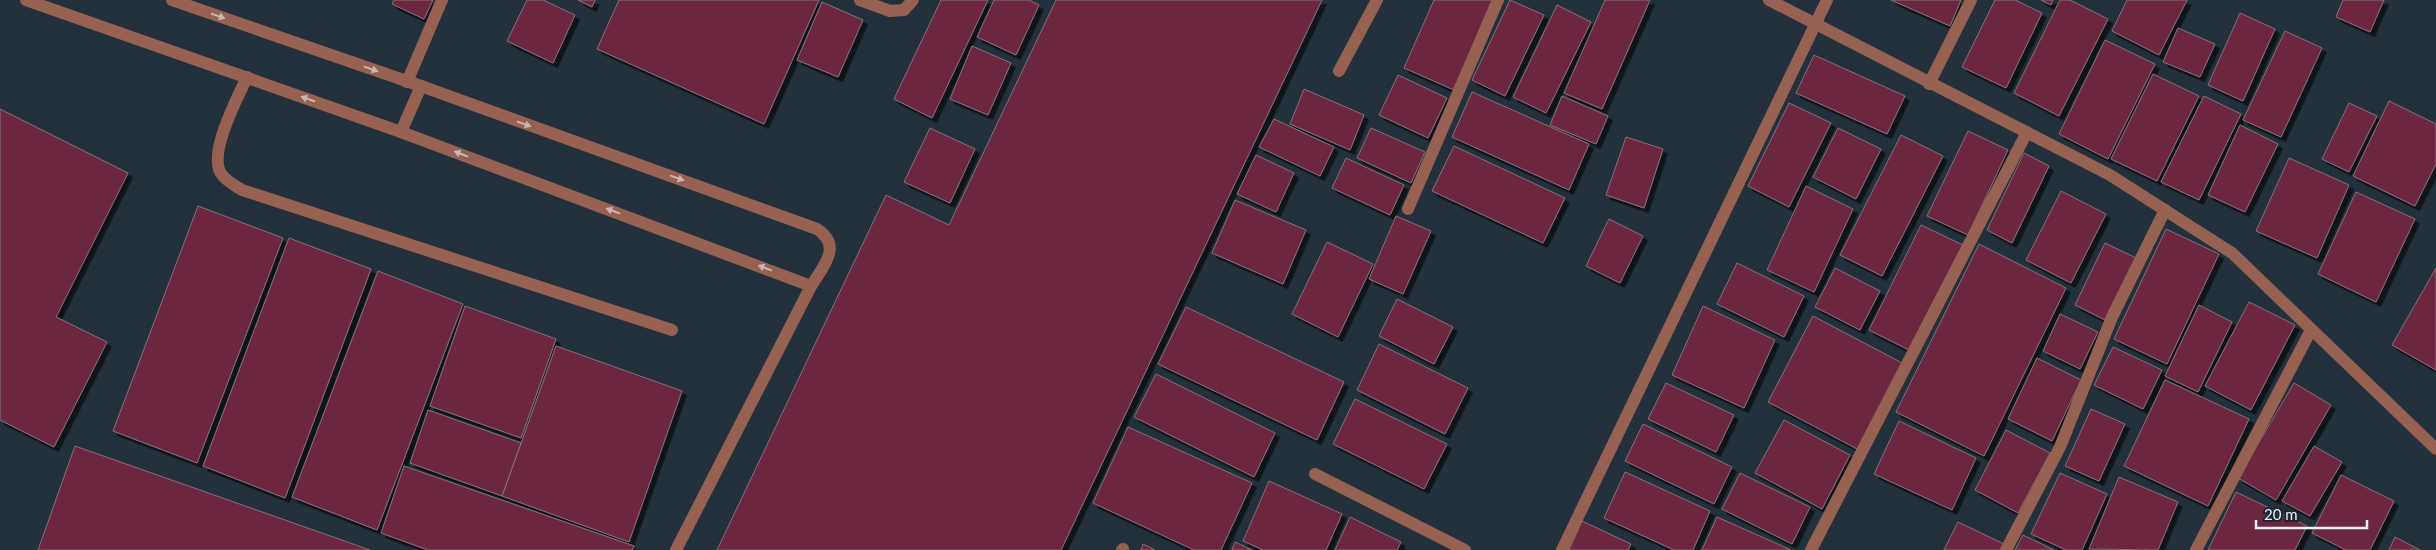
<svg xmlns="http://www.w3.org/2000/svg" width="2436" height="550" font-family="Lato,sans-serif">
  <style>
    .building { fill: #6d2541; stroke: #857076; filter: url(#shadow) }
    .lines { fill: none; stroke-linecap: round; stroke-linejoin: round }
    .minor { stroke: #976151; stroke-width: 12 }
    .oneway { fill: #c7b7b5 }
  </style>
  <defs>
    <filter id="shadow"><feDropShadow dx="4.5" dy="4.5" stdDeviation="0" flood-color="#0009"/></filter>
  </defs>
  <rect width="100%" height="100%" fill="#23313d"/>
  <g class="building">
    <path d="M394,0H433L424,19L392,4Z"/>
    <path d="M527,0H543L575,15L553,63L507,41Z"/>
    <path d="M578,0H595L592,7Z"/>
    <path d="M619,0H819L764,124L597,49Z"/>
    <path d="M941,0H988L932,118L894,99Z"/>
    <path d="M994,0H1029L1039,5L1016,55L977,37Z"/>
    <path d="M1056,0H1322L1061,550H717L886,195L949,225Z"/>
    <path d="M1434,0H1494L1454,90L1404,68Z"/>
    <path d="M1510,0L1544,15L1505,96L1472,80Z"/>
    <path d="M1605,0H1650L1602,109L1564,93Z"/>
    <path d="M1891,0H1961L1950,26Z"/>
    <path d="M1995,0H2015L2042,13L2006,88L1962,67Z"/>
    <path d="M2041,0H2053L2051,5Z"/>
    <path d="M2060,0H2070L2108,19L2059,116L2014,93Z"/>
    <path d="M2127,0H2187L2159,55L2112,31Z"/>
    <path d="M2343,0H2384L2370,32L2336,17Z"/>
    <path d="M822,2L863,20L838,77L797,60Z"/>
    <path d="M1557,5L1591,22L1546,113L1513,97Z"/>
    <path d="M2240,13L2275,29L2243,101L2208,85Z"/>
    <path d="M2178,28L2215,44L2200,77L2163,62Z"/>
    <path d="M2285,31L2322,48L2281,137L2243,120Z"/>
    <path d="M2105,40L2155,64L2108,159L2059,134Z"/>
    <path d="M972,46L1011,63L988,115L950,99Z"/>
    <path d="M1814,55L1905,96L1887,134L1796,93Z"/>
    <path d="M2153,74L2199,96L2157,181L2111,159Z"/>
    <path d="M1398,75L1447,98L1428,138L1379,115Z"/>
    <path d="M1304,89L1364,115L1350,150L1290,124Z"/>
    <path d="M1472,92L1589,144L1569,190L1452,137Z"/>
    <path d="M1562,96L1608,116L1596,144L1550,125Z"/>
    <path d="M2204,96L2241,114L2199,200L2161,182Z"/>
    <path d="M2389,101L2436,124V164L2415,206L2353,176Z"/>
    <path d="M1789,103L1831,123L1789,207L1748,186Z"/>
    <path d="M2349,103L2377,116L2349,172L2322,159Z"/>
    <path d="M0,109L128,173L56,317L107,342L54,447L0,420Z"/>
    <path d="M1274,119L1334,147L1320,176L1259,147Z"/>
    <path d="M2240,125L2278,144L2245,212L2208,195Z"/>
    <path d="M930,128L975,149L950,203L904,182Z"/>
    <path d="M1371,128L1425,152L1411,183L1357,158Z"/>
    <path d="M1838,128L1881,149L1856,199L1813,177Z"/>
    <path d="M1968,131L2008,150L1968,235L1927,216Z"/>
    <path d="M1901,135L1943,156L1882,276L1840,255Z"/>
    <path d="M1626,137L1663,149L1644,208L1606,195Z"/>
    <path d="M1454,146L1565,198L1543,243L1432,191Z"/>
    <path d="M2024,153L2049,166L2012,243L1987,230Z"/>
    <path d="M1256,155L1294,173L1276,212L1237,194Z"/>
    <path d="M1346,158L1404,185L1390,215L1332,188Z"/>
    <path d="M2289,158L2349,185L2317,258L2256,231Z"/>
    <path d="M1806,186L1853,209L1814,292L1767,270Z"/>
    <path d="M2061,191L2106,214L2071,283L2026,260Z"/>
    <path d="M2356,192L2415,219L2376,302L2318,274Z"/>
    <path d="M1235,200L1306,230L1283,284L1212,253Z"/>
    <path d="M198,206L283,238L197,463L113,431Z"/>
    <path d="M1396,216L1431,231L1403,294L1369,279Z"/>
    <path d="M1609,219L1643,236L1620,283L1586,266Z"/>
    <path d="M1921,225L1963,245L1911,351L1869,330Z"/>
    <path d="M2166,229L2219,254L2167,364L2114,339Z"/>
    <path d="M289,238L371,269L285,498L203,466Z"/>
    <path d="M1327,242L1373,264L1338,337L1292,314Z"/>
    <path d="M2105,243L2136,258L2105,320L2075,305Z"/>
    <path d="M1979,244L2066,288L1984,456L1896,412Z"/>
    <path d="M1737,263L1804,296L1784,337L1717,304Z"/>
    <path d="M1835,268L1880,291L1860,330L1815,307Z"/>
    <path d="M2436,268V370L2392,345Z"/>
    <path d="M378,271L463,304L377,530L292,497Z"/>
    <path d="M1397,299L1453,327L1434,364L1379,336Z"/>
    <path d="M2249,302L2295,325L2251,410L2205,386Z"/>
    <path d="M2199,305L2232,322L2198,392L2165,376Z"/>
    <path d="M465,306L556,339L521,438L430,406Z"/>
    <path d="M1703,306L1775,340L1744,408L1672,375Z"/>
    <path d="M1186,307L1344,382L1317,440L1158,364Z"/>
    <path d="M2060,314L2098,332L2080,369L2043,351Z"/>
    <path d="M1813,316L1904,364L1859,450L1768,402Z"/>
    <path d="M1379,344L1468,388L1445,434L1357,390Z"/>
    <path d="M556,346L682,391L629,542L502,496Z"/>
    <path d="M2113,347L2162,370L2143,409L2094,385Z"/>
    <path d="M2037,358L2081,380L2052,441L2008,419Z"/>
    <path d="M1156,374L1275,433L1254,477L1134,417Z"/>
    <path d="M2165,380L2249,419L2208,506L2124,466Z"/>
    <path d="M1666,383L1734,415L1716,452L1648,419Z"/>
    <path d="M2294,383L2331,405L2276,500L2238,478Z"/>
    <path d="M1355,399L1447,444L1424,489L1333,444Z"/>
    <path d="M2091,409L2125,424L2099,481L2065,466Z"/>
    <path d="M428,410L521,443L502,496L410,463Z"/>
    <path d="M1784,420L1850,455L1822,509L1755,473Z"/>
    <path d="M1899,421L1976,458L1952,510L1874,474Z"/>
    <path d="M1643,424L1732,467L1714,504L1625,461Z"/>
    <path d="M1128,427L1252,483L1221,550H1194L1093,503Z"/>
    <path d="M2006,430L2050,453L2018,513L1975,490Z"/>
    <path d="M75,446L370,550H38Z"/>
    <path d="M2314,446L2342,462L2310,516L2282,501Z"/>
    <path d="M404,466L634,546L632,550H428L381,533Z"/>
    <path d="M1625,472L1710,511L1693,550H1674L1604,518Z"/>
    <path d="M1740,473L1810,507L1792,544L1722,509Z"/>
    <path d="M2060,473L2107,494L2082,550H2066L2031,534Z"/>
    <path d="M2341,475L2394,501L2370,550H2346L2312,533Z"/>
    <path d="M2119,477L2178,502L2158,550L2089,549Z"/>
    <path d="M1269,481L1342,514L1326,550H1263L1243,541Z"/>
    <path d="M2236,492L2307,526L2295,550H2208Z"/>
    <path d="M1350,517L1401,542L1397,550H1335Z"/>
    <path d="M1717,517L1791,550H1702Z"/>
    <path d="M1582,521L1631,544L1628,550H1569Z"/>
    <path d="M1958,522L2004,544L2001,550H1944Z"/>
    <path d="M2023,535L2054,550H2015Z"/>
    <path d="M2395,537L2420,550H2389Z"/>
    <path d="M1235,542L1252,550H1232Z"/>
    <path d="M1143,544L1155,550H1141Z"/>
  </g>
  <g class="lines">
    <g class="minor">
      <path d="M26,0L401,132L811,286"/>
      <path d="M172,0L421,86L817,229C843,246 823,267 811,286L676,550"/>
      <path d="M860,0L890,11L904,10L913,0"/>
      <path d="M1769,0L2110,175L2232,253L2436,449"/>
      <path d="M1339,71L1377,0"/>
      <path d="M247,77C238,97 205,158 223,176C228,182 236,186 242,190L672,330"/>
      <path d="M407,82L442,0"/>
      <path d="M1929,84L1971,0"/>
      <path d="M401,132L421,86"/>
      <path d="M1408,209L1498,0"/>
      <path d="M1315,474L1465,550"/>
      <path d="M1122,550L1123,549"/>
      <path d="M1562,550L1827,0"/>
      <path d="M1811,550L2027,132"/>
      <path d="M2006,550L2060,447L2112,317L2165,210"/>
      <path d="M2196,550L2311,330"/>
    </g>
  </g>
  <defs><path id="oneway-solid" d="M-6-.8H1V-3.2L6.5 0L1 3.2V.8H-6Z" transform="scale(1.25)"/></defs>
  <g class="oneway">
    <use href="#oneway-solid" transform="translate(218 16) rotate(19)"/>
    <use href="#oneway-solid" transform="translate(371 69) rotate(19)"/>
    <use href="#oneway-solid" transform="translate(308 99) rotate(-161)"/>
    <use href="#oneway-solid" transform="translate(524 124) rotate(20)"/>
    <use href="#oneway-solid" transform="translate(461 154) rotate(-159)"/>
    <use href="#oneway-solid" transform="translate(677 178) rotate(20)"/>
    <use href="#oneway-solid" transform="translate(613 211) rotate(-159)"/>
    <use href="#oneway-solid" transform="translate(765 268) rotate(-159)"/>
  </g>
  <path d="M2256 520v8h111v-8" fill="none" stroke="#e7f0f7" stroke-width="2.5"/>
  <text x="2264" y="520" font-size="15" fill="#e7f0f7" stroke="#192732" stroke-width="4" paint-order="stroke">20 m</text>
</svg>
